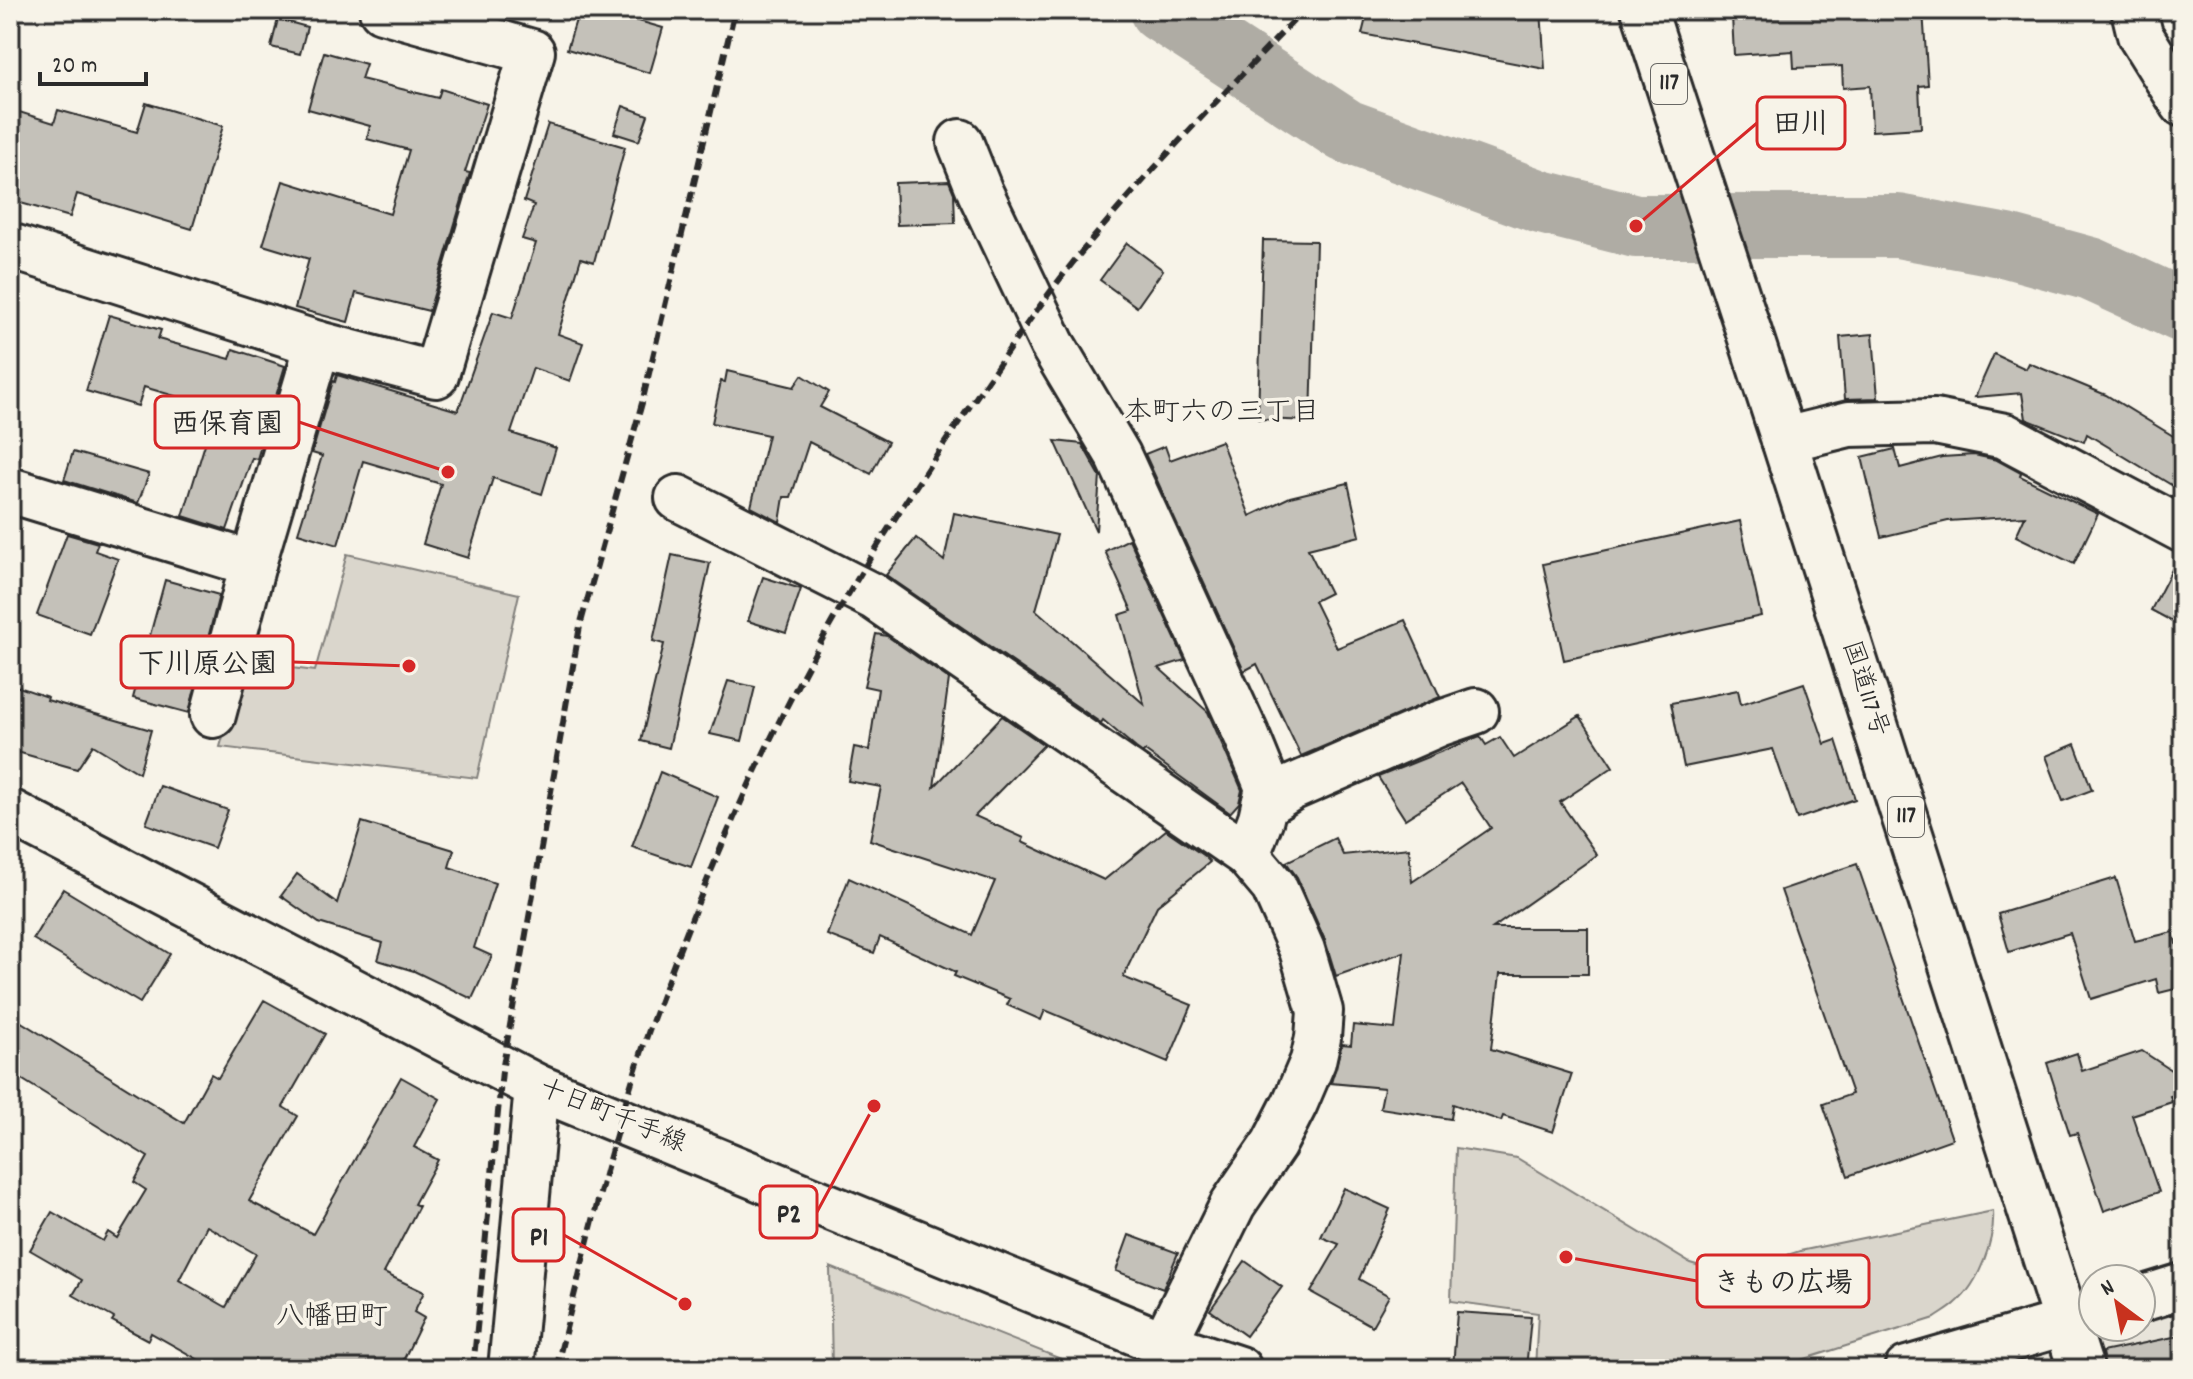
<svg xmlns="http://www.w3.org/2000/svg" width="2193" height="1379" font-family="Dekko,'Klee One',sans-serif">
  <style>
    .built { fill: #e8e4da }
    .green { fill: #dad6cc; stroke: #82807c; stroke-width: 2 }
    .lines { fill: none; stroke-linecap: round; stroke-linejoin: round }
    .river { stroke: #afaca4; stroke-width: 64 }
    .building { fill: #c4c1b9; stroke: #2b2b2b; stroke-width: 2; fill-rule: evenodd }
    .minor-casing { stroke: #2b2b2b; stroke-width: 50 }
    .major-casing { stroke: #2b2b2b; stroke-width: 50 }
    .highway-casing { stroke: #2b2b2b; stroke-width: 50 }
    .minor { stroke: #f7f3e8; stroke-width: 44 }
    .major { stroke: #f7f3e8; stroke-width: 44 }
    .highway { stroke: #f7f3e8; stroke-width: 44 }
    .rail { stroke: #2b2b2b; stroke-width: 6; stroke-dasharray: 12 6; stroke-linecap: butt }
    .labels { text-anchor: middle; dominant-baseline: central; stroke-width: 7; stroke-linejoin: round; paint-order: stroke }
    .shield { fill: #f7f3e8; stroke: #686764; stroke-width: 2 }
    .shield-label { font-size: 24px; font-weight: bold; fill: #2b2b2b }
    .street-label { font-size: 26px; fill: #2b2b2b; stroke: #f7f3e8 }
    .neighbourhood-label { font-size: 28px; fill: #2b2b2b; stroke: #f7f3e8 }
    .leader { fill: none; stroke: #d62828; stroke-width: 3 }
    .callout-dot { fill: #d62828; stroke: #f7f3e8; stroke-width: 3 }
    .callout { fill: #f7f3e8; stroke: #d62828; stroke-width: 3 }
    .callout-label { font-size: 28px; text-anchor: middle; font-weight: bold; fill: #2b2b2b }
  </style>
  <rect width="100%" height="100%" fill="#f7f3e8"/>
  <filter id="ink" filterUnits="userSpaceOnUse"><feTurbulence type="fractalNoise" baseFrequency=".0125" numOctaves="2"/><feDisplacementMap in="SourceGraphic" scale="16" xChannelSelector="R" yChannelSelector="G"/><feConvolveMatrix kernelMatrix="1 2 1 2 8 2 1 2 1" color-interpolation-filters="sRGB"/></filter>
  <g filter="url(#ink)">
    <path class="built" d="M2183,1286V1369H1907L2093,1315V1327H2141V1299Z"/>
    <g class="green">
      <path d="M347,554L519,594L477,778L220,747L244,662L315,671Z"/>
      <path d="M1456,1148L1517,1158L1690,1263L1727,1274L1800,1251L1993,1211C1995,1240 1979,1284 1956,1303C1950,1309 1942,1313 1935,1318L1773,1369H1535L1538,1313L1451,1301Z"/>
      <path d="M830,1267L1086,1369H832Z"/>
    </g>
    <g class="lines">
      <path class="river" d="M1161,10L1346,131L1541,202L1636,226H1898L2007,246L2091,269L2183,311"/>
    </g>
    <g class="building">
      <path d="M579,10H634L632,19L663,28L650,73L567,49Z"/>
      <path d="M1368,10H1541L1545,69L1362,34Z"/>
      <path d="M1829,10H1923L1928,85L1919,86L1921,128L1872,131L1870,86L1843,88L1842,66L1794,68L1793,51L1734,55L1732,16Z"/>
      <path d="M278,19L307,27L300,54L271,47Z"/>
      <path d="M324,52L366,64L361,79L438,98L441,89L487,104L465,172L470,173L429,311L356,293L348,322L295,308L309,259L263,245L283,181L390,214L409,150L367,139L370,126L308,109Z"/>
      <path d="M146,103L223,126L192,229L77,194L70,217L10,200V109L54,123L58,110L137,132Z"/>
      <path d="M623,106L648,115L639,141L614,133Z"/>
      <path d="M548,124L625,147L594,262L581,258L558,334L583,343L570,381L533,368L511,433L556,448L542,494L493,478L468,558L423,544L441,484L363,461L338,545L298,533L322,456L312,453L333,381L335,382L337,375L458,411L493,312L512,318L536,243L522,239L534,205L524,201Z"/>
      <path d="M949,181L954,193L955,223L897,225L895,183Z"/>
      <path d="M1263,240L1316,241L1311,421L1258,419Z"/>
      <path d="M1127,243L1163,270L1137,307L1100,280Z"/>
      <path d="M109,315L161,330L158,339L230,359L233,349L285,366L257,459L252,458L227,530L183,516L216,408L144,387L138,406L86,391Z"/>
      <path d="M1873,334L1878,398L1845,399L1840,337Z"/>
      <path d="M1994,354L2026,369L2029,363L2106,395L2183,442V492L2087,434L2084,442L2026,419L2022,393L1975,397Z"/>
      <path d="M727,371L794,387L802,375L829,392L820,407L888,442L871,474L809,442L791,497H784L780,522L751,507L768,435L712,423L721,381L725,382Z"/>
      <path d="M1055,441L1082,444L1100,476L1096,531Z"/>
      <path d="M1221,441L1250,516L1290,497L1348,483L1360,536L1308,549L1330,593L1314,601L1337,648L1405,620L1440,697L1301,756L1257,664L1244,671L1145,454L1165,446L1170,460Z"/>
      <path d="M1895,449L1900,468L1942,457L1974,455L1997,460L2021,473L2020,476L2098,514L2074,564L2016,536L2025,516L1948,521L1881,537L1862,457Z"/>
      <path d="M73,452L149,474L138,503L64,480Z"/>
      <path d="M954,513L1057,535L1036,610L1144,704L1119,615L1132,611L1105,551L1129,539L1185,660L1159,668L1208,712L1242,790L1239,803L1230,813L1145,751L1143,753L1136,748L1103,720L1101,723L886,575L916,538L944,561Z"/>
      <path d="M1740,521L1761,616L1564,660L1543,564Z"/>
      <path d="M67,534L98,543L95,551L118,559L90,634L37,615Z"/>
      <path d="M2180,554L2183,555V627L2151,610Z"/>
      <path d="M672,555L710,563L669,748L641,741L664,644L653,641Z"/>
      <path d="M763,577L801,589L786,633L748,621Z"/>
      <path d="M165,580L219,595L189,713L133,698Z"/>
      <path d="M876,634L887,636L949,679L934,787L1002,716L1044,745L975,816L1024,838L1022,842L1104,880L1166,830L1204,856L1210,862L1157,906L1123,977L1192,1005L1168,1062L1045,1010L1041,1020L1007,1005L1010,999L954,976L956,972L880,937L874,953L827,935L849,878L972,935L995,881L870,840L881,787L848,781L854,747L869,750L878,689L864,686Z"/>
      <path d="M728,681L755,687L742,741L710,734Z"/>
      <path d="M1804,683L1825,744L1836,740L1855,799L1797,819L1773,749L1684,767L1671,703L1738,690L1741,704Z"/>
      <path d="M10,684L48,697L47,700L151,730L139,773L93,745L77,769L10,750Z"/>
      <path d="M1580,716L1613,767L1560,802L1597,855L1493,928H1588V974H1500L1491,1049L1572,1074L1553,1132L1503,1116L1501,1121L1453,1104L1451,1119L1380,1108L1384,1088L1331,1083L1342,1044L1351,1045L1353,1025L1395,1029L1404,952L1336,976L1325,940L1297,877L1286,862L1335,838L1343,855L1409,848L1412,882L1491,828L1461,783L1405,819L1378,777L1480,736L1486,745L1500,737L1514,758Z"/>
      <path d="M2075,744L2092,790L2063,801L2046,756Z"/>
      <path d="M660,772L718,797L691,867L632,847Z"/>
      <path d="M160,786L228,810L214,848L146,824Z"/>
      <path d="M362,822L454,850L449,867L495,883L474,948L492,956L472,999L414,971L378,960L383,943L319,923L281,896L297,874L337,903Z"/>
      <path d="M1857,864L1952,1139L1848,1176L1823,1104L1852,1094L1781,890Z"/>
      <path d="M2116,878L2135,941L2173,932L2176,944L2183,943V987L2159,993L2156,979L2091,999L2070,933L2009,952L1998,914Z"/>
      <path d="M63,889L170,954L140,1003L33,939Z"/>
      <path d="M264,1000L325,1034L283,1107L298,1116L249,1201L313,1234L401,1077L440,1099L414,1147L438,1160L414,1204L419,1206L384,1273L424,1292L414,1312L424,1318L399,1369H215L151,1333L148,1340L112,1321L114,1318L73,1295L82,1280L30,1250L52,1212L103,1241L108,1232L117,1238L146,1190L134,1182L148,1157L10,1072V1015L184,1123L211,1074L218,1078ZM207,1226L256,1254L226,1307L179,1280Z"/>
      <path d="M2142,1051L2183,1078V1094L2170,1096L2172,1102L2132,1115L2159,1192L2104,1211L2077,1133L2070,1135L2047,1063L2077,1053L2082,1071Z"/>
      <path d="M1344,1188L1390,1209L1359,1279L1389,1296L1372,1326L1311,1292L1339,1244L1321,1237Z"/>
      <path d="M1129,1235L1178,1253L1163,1289L1116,1271Z"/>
      <path d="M1245,1261L1282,1287L1246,1336L1210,1310Z"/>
      <path d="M1457,1312L1531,1317L1526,1369H1453Z"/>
      <path d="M2183,1335V1369H2105L2102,1352Z"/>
    </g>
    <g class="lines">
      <g class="minor-casing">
        <g id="minor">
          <path d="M2134,10L2140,35L2183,104"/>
          <path d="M960,142L980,192L1052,344L1118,455L1246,734L1268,788L1261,818L1247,855"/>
          <path d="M10,246L318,344L436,375L532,52L382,10"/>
          <path d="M1784,440L1849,424L1935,422L2005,436L2183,530"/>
          <path d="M10,490L253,564"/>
          <path d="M678,498L874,597L1247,855L1274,887L1302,950L1320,1011L1318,1038L1313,1061L1295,1103L1274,1144L1233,1204L1164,1344"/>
          <path d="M213,715L253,564L318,344"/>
          <path d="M1264,805L1291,788L1438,724L1476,711"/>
          <path d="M2141,1299L2183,1286"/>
          <path d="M511,1369L537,1087"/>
        </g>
      </g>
      <g class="major-casing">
        <g id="major">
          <path d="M10,812L537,1087L1164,1344L1239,1369"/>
          <path d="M1907,1369L2068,1322"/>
        </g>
      </g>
      <g class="highway-casing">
        <path id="highway" d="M1644,10L1784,440L2081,1369"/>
      </g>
      <use href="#minor" class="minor"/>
      <use href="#major" class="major"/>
      <use href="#highway" class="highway"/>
      <g class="rail">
        <path d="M473,1369L502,1071L580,626L642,403L735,10"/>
        <path d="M556,1369C584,1257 610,1142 648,1033C699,893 758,752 832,622C874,549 920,478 968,409C1004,357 1039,304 1079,255C1150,169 1227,90 1304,10"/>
      </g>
    </g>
  </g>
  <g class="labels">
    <g class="shield">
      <rect x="1651" y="64" width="36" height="40" rx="6"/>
      <rect x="1888" y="797" width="36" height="40" rx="6"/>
    </g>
    <g class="shield-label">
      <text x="1669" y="84">117</text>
      <text x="1906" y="817">117</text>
    </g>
    <g class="street-label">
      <text transform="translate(1864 689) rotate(72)">国道117号</text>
      <text transform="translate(612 1117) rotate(22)">十日町千手線</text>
    </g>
    <g class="neighbourhood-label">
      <text x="1222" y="415">本町六の三丁目</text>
      <text x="332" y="1319">八幡田町</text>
    </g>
  </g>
  <path class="leader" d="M1636 226L1757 123M448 472L299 422M409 666L293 662M874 1106L817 1212M685 1304L564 1235M1566 1257L1697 1281"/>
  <g class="callout-dot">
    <circle cx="1636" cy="226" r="8"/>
    <circle cx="448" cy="472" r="8"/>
    <circle cx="409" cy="666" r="8"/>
    <circle cx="874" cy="1106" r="8"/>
    <circle cx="685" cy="1304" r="8"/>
    <circle cx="1566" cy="1257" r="8"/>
  </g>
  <g class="callout">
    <rect x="1757" y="97" width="88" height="52" rx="8"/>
    <rect x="155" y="396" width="144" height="52" rx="8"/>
    <rect x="121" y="636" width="172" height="52" rx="8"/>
    <rect x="760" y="1186" width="57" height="52" rx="8"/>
    <rect x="513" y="1209" width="51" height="52" rx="8"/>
    <rect x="1697" y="1255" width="172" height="52" rx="8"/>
  </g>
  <g class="callout-label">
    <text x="1801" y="132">田川</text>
    <text x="227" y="432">西保育園</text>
    <text x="207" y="672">下川原公園</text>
    <text x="789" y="1222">P2</text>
    <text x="539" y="1245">P1</text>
    <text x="1783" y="1291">きもの広場</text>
  </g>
  <rect width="2193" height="1379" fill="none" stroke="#f7f3e8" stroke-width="40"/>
  <rect x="20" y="20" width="2153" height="1339" fill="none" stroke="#2b2b2b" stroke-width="3" filter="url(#ink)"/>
  <g transform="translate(2117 1303) rotate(328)"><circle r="38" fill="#f7f3e8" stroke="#a5a39c" stroke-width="2"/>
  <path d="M0-6L14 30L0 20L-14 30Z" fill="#c8321e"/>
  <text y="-12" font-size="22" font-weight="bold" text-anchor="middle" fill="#2b2b2b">N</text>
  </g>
  <path d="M40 72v12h106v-12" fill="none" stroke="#2b2b2b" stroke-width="4"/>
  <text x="52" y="72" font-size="24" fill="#2b2b2b" stroke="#f7f3e8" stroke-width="6" paint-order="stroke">20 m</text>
</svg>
